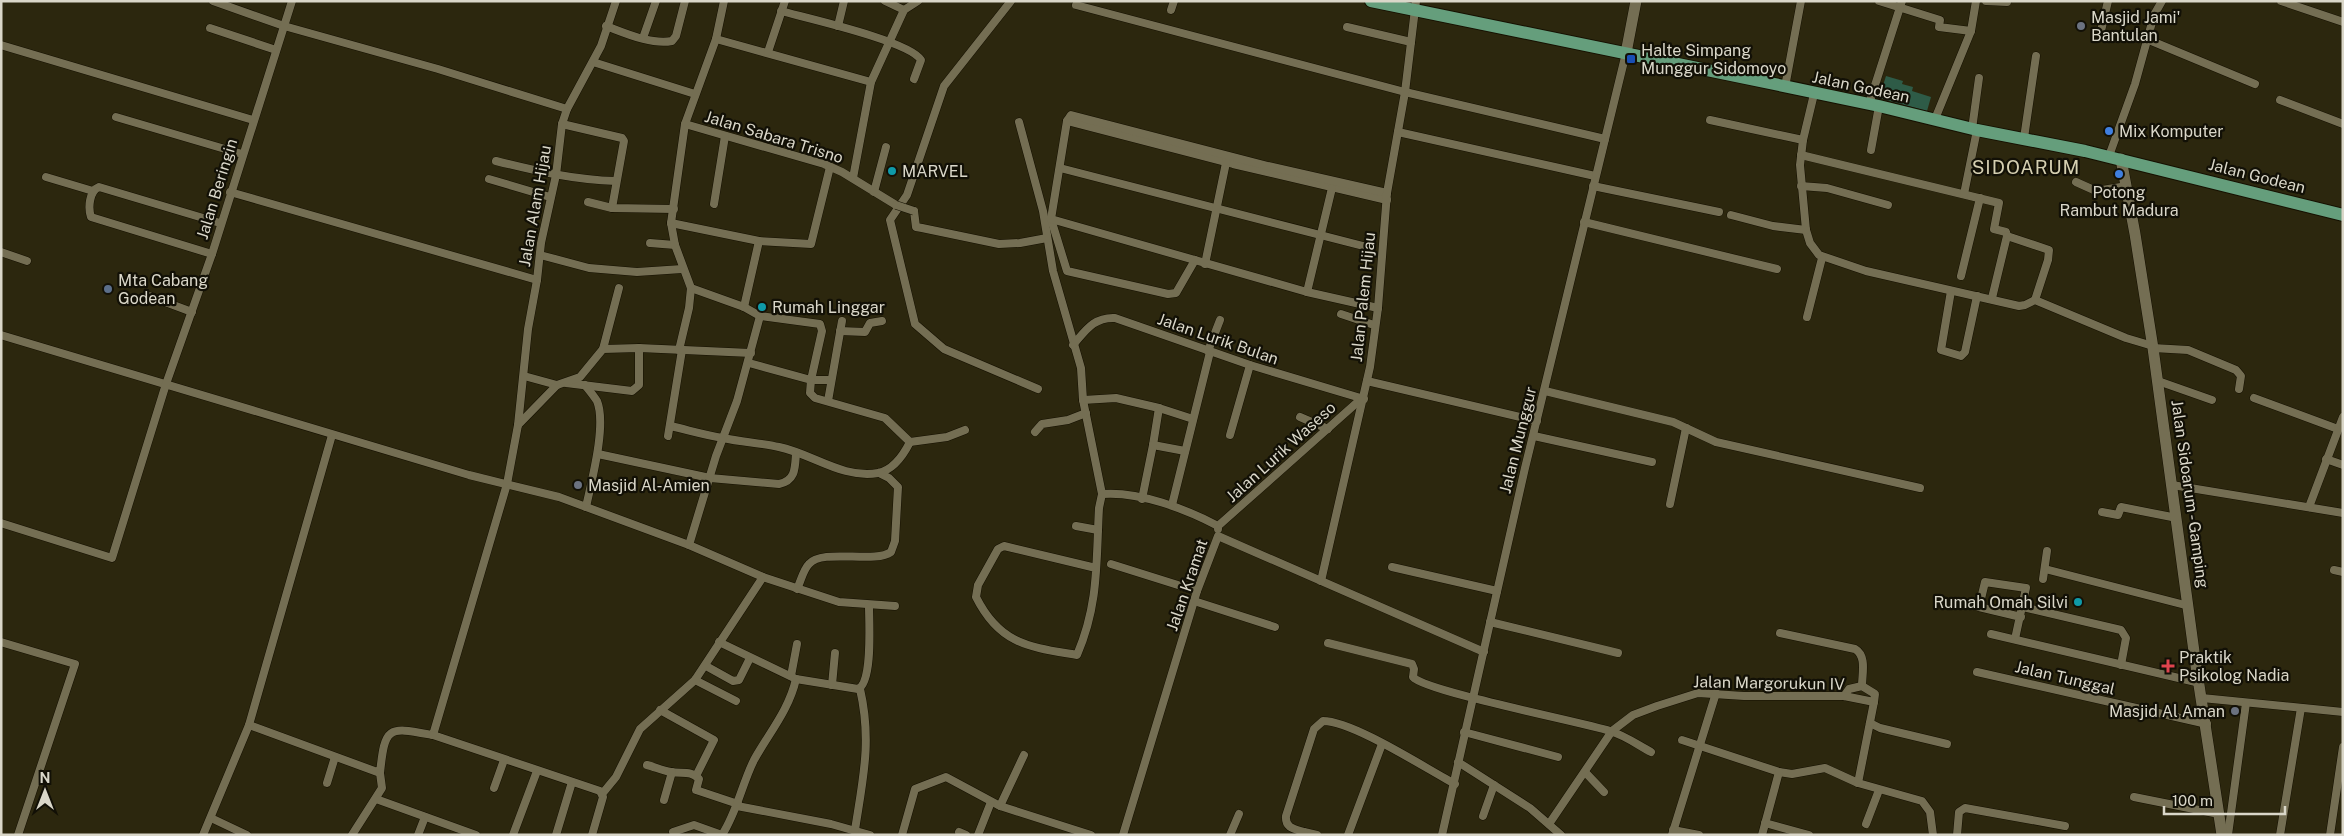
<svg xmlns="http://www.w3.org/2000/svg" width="2344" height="836" font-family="'Public Sans',sans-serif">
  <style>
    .green { fill: #2e5b47 }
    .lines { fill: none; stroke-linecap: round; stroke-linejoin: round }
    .street-casing { stroke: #151000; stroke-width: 9 }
    .secondary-casing { stroke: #151000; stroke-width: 12 }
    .primary-casing { stroke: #151000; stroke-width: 14 }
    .street { stroke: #746e53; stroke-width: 8 }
    .secondary { stroke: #746e53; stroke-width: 11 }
    .primary { stroke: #659e7c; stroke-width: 12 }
    .street-bridge-casing { stroke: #151000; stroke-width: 9; stroke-linecap: butt }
    .street-bridge { stroke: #746e53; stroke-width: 8 }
    .worship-dot { fill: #6b7280; stroke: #121006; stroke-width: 2 }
    .transit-dot { fill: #1a4fb4; stroke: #121006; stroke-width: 2 }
    .shop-dot { fill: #3f7fe0; stroke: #121006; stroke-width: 2 }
    .culture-dot { fill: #0f9aa8; stroke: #121006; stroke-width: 2 }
    .service-dot { fill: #5c6f8a; stroke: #121006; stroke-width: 2 }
    .health-dot { fill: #e0444e; stroke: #121006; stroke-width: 2 }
    .labels { text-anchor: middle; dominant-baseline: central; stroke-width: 4.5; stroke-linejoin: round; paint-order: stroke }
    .poi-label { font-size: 16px; fill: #dad7c9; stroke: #121006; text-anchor: start }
    .street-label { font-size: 16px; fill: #dad7c9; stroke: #121006 }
    .quarter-label { font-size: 19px; letter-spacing: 1px; fill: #d5cfb1; stroke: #121006 }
  </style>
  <rect width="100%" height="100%" fill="#2c270e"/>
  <path class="green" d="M1886,76L1903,81L1902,84L1913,87L1912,91L1931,97L1927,111L1879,98Z"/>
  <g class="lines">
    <g class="street-casing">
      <g id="street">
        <path d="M213,1L284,26L438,69L567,109"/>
        <path d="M885,1L904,10"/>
        <path d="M1011,1L944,86L907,195L890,220L915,324L944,349L1038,389"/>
        <path d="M1879,1L1940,20L1939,27L1971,31"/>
        <path d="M1986,1L2007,2"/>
        <path d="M2281,1L2343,22"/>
        <path d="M1076,5L1405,92L1605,139"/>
        <path d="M1171,10L1174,1"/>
        <path d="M781,11C806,18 910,41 921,60L914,79"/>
        <path d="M606,26C625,33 651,45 672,41L676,36L685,1"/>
        <path d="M838,26L844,1"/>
        <path d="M1347,27L1411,42"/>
        <path d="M210,28L276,50"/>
        <path d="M2100,35L2108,1"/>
        <path d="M643,38L656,1"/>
        <path d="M716,39L871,82"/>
        <path d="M2149,40L2255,84"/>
        <path d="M1,45L253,120"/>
        <path d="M768,52L785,1"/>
        <path d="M593,62L695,94"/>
        <path d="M1785,87L1801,1"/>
        <path d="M1814,94L1803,140L1800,165L1806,230L1810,243L1819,255L1866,271L2019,306L2025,305L2035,300L2126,338L2153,346"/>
        <path d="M2280,100L2343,124"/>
        <path d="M1869,104L1902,1"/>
        <path d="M116,117L242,154"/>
        <path d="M1935,119L1971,31L1976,1"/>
        <path d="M1710,120L1803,140"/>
        <path d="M1067,121L1233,164L1387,200"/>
        <path d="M1019,122L1043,211L1053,271L1081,368L1083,400L1102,494L1099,508C1096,562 1099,604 1077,655C1030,647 1000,645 976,597L978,585L998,549L1004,546L1096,568"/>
        <path d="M562,124L622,138L624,141L612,208"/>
        <path d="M685,124L824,164L842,172L896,205"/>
        <path d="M1972,129L1979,78"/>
        <path d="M1398,132L1595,176"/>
        <path d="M2024,138L2036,56"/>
        <path d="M1871,150L1879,106"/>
        <path d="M1801,155L1999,203L1994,229L2006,232L2007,236L1992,298"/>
        <path d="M2109,156L2135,84L2154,15L2162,1"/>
        <path d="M496,161C536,171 575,180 616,181"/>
        <path d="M1060,168L1371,248"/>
        <path d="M46,177L93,191"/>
        <path d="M853,178L871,82L904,10L918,1"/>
        <path d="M489,179L550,197"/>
        <path d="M2076,182L2096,191L2127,186"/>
        <path d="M1593,186L1719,212"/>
        <path d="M1801,186L1827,188L1888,205"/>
        <path d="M230,192L537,280"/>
        <path d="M874,192L886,147"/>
        <path d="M1964,194L1977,130"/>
        <path d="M588,202L612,208L674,209"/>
        <path d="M714,204L725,136"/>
        <path d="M914,211L916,227L922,228L999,244L1020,243L1047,238"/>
        <path d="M1731,215L1773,226L1806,230"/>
        <path d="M1051,219L1067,271L1168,294L1176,293L1195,260"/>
        <path d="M1584,222L1777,269"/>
        <path d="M671,223L759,241L811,244L830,167"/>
        <path d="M2007,236L2049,250L2048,260L2035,300"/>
        <path d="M650,243L675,245"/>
        <path d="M1,252L27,261"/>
        <path d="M212,254L91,217C88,208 89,191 99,187L220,223"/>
        <path d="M540,255L589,268L637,272L682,269"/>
        <path d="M1205,264L1227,158"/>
        <path d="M1961,276L1980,198"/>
        <path d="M691,288L744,307L760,316L820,324L822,331L811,380H831"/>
        <path d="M1951,291L1941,350L1961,356L1965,352L1977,296"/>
        <path d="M1307,292L1332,188"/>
        <path d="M149,296L192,312"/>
        <path d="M744,307L759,241"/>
        <path d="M1378,308L1307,292L1051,219L1067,121L1071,115L1268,166L1387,193"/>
        <path d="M1341,314L1374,325"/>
        <path d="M1807,317L1822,258"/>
        <path d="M840,331L865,332L870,323L882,321"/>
        <path d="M1,335L469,475L559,497L689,545L763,577L839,602L895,606"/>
        <path d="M1073,345C1086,330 1094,317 1115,318L1250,365L1364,399"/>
        <path d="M2153,348L2188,350L2236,370L2241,376L2239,389"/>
        <path d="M603,349L619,288"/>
        <path d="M679,350L689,308L691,288L675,245L671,223L685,124L716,39L724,1"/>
        <path d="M1208,351L1220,320"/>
        <path d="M749,363L811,380L810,393L815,398L885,418L910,442L947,437L965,430"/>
        <path d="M524,376L557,385"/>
        <path d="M1367,381L1537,421"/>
        <path d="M2158,381L2212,400"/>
        <path d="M566,383L632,391L639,385V348"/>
        <path d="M585,385C589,390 594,396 597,401C607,425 591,483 586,507"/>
        <path d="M1545,391L1673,422L1716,442L1920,488"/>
        <path d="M2254,398L2338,429"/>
        <path d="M1083,400L1116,398L1159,408L1193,419"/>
        <path d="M828,401L842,321"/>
        <path d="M1300,417L1328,429"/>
        <path d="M518,425L528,329L537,280L541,243L556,175L562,124L567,109L601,46L616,1"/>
        <path d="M670,426C688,430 705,435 723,438C741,442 761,443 779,447C813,454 842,479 878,473C893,470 904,454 910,442"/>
        <path d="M1035,432L1042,424L1068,420L1086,413"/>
        <path d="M1230,435L1250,365"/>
        <path d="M668,436L682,350"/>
        <path d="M1534,436L1652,462"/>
        <path d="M1153,445L1159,408"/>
        <path d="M598,454L710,478L779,484C796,481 795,467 796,453"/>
        <path d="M2326,459L2343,465"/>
        <path d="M2172,485L2343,513"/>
        <path d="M1102,494C1139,491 1186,509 1218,526V529"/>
        <path d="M1142,499L1153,445L1185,451"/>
        <path d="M1670,504L1686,428"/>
        <path d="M1172,505L1210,352"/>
        <path d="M2309,507L2343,417"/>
        <path d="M2102,512L2118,515L2121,507L2177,518"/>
        <path d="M1,523L112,558L166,384L212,254L292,1"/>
        <path d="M1076,526L1098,530"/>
        <path d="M1218,526L1361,399"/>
        <path d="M689,545L716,456L737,401L760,316"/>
        <path d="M1111,564L1197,591"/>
        <path d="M1392,567L1497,591"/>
        <path d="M2045,569L2189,606"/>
        <path d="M2334,570L2343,572"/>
        <path d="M2043,579L2047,551"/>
        <path d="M1321,581L1370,367L1378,308L1387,193L1405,92L1416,1"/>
        <path d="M797,589C801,581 803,570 809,564C822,548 875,564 891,552L895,541L898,487L889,478L879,473"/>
        <path d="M1194,601L1275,627"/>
        <path d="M2023,607L2121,630L2126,638L2121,665"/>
        <path d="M1490,622L1618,653"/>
        <path d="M1780,633L1855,649C1867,656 1862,674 1862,686"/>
        <path d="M1991,634L2200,683"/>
        <path d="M2015,639L2026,588L1985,582L1979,607L2021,617"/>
        <path d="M1,642L75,664L18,835"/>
        <path d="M719,642L796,679L858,689C873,682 869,623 869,606"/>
        <path d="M1328,643L1412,664L1414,669L1413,677C1424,691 1581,722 1610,731C1624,735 1638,745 1651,752"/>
        <path d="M706,666L733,681L739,680L750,658"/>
        <path d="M1977,672L2207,724"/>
        <path d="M791,676L797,644"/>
        <path d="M695,680L736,701"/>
        <path d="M832,685L835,653"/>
        <path d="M1844,696L1849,689L1862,686L1875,694L1874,702"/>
        <path d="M2202,698L2343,712"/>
        <path d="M660,710L714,740L696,776"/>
        <path d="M1870,723L1880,728L1947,744"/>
        <path d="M249,725L380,773C385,725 388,727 433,735L507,484L518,425L557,385L580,377L603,349L639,348L751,353"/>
        <path d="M1464,732L1558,757"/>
        <path d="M433,735L600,791L603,797L592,835"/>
        <path d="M1682,740L1779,772L1792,774L1825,768L1858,783L1922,801L1930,812L1933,835"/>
        <path d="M1458,762L1530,808L1561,835"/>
        <path d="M647,765C655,767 663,771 671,772C682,774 691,770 699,779L696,790L738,804"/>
        <path d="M1585,772L1604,792"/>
        <path d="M327,783L335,757"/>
        <path d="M494,788L504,760"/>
        <path d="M602,794L616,777L640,729L695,680L763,577"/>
        <path d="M2134,797L2219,814"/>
        <path d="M376,799L476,835"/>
        <path d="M664,800L672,772"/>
        <path d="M737,806L831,824L870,835"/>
        <path d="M1000,806L1024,755"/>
        <path d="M1483,816L1494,785"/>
        <path d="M211,818L247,835"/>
        <path d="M1765,823L1809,835"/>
        <path d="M1549,824L1612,731L1633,715L1657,706L1698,693L1744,696H1844L1874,702L1858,783"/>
        <path d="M1866,824L1879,790"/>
        <path d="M855,830C863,778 872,741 860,689"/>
        <path d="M1673,830L1699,835"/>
        <path d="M673,832L694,825L722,835"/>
        <path d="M959,832L966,835"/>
        <path d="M1304,832L1317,835"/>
        <path d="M203,835L249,725L332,435"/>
        <path d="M352,835L382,788L380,773"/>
        <path d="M418,835L425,817"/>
        <path d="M513,835L537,771"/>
        <path d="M556,835L572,782"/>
        <path d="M722,835C737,812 742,784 754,760C769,733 789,710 796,679"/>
        <path d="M902,835L915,789L946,777L1000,806L1091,835"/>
        <path d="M978,835L991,802"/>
        <path d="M1123,835L1197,591L1218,536L1484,652"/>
        <path d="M1230,835L1239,814"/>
        <path d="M1303,835L1304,832C1294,829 1285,828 1286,816L1314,729L1323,721C1353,721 1425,768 1455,784"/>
        <path d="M1348,835L1382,744"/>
        <path d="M1442,835L1525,468L1626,53"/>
        <path d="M1672,835L1716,693"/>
        <path d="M1762,835L1779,772"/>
        <path d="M1957,835L1959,812L1965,808L2065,826"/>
        <path d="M2228,835L2246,703"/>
        <path d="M2280,835L2301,708"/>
        <path d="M2330,835L2343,747"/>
      </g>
    </g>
    <g class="secondary-casing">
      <g id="secondary">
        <path d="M1626,53L1636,1"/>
        <path d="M2121,159L2135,234L2153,348L2195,659L2222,835"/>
      </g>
    </g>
    <g class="primary-casing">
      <path id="primary" d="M1371,1L1741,77L1879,106L1977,130L2085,151L2343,215"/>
    </g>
    <use href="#street" class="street"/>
    <use href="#secondary" class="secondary"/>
    <use href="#primary" class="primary"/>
    <g class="street-bridge-casing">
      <path id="street-bridge" d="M896,205L914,211"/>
    </g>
    <use href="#street-bridge" class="street-bridge"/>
  </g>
  <g class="worship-dot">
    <circle cx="2081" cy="26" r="5"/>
    <circle cx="578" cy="485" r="5"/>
    <circle cx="2235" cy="711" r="5"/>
  </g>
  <rect class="transit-dot" x="1626" y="54" width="10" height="10" rx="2.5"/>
  <g class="shop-dot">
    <circle cx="2109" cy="131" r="5"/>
    <circle cx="2119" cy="174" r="5"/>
  </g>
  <g class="culture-dot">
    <circle cx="892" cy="171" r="5"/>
    <circle cx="762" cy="307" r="5"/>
    <circle cx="2078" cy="602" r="5"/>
  </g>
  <circle class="service-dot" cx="108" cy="289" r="5"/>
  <path class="health-dot" d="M2165.5 658.5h5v5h5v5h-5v5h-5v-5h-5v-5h5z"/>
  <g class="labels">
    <g class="poi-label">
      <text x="2091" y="17">Masjid Jami'<tspan x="2091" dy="18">Bantulan</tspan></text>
      <text x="1641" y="50">Halte Simpang<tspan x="1641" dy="18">Munggur Sidomoyo</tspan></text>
      <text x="2119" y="131">Mix Komputer</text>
      <text x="902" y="171">MARVEL</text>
      <text x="2119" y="192" text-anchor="middle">Potong<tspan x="2119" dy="18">Rambut Madura</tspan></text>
      <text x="118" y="280">Mta Cabang<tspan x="118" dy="18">Godean</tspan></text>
      <text x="772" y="307">Rumah Linggar</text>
      <text x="588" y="485">Masjid Al-Amien</text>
      <text x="2068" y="602" text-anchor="end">Rumah Omah Silvi</text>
      <text x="2179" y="657">Praktik<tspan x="2179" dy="18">Psikolog Nadia</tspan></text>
      <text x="2225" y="711" text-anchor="end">Masjid Al Aman</text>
    </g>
    <g class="street-label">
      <text transform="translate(1861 87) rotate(12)">Jalan Godean</text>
      <text transform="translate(774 137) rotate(17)">Jalan Sabara Trisno</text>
      <text transform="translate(2257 176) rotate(14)">Jalan Godean</text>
      <text transform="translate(217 189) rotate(-73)">Jalan Beringin</text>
      <text transform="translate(535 206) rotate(-80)">Jalan Alam Hijau</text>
      <text transform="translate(1363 297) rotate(-84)">Jalan Palem Hijau</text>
      <text transform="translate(1218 339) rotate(19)">Jalan Lurik Bulan</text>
      <text transform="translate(1518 440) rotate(-76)">Jalan Munggur</text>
      <text transform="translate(1281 452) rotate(-42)">Jalan Lurik Waseso</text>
      <text transform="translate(2190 494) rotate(82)">Jalan Sidoarum - Gamping</text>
      <text transform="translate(1187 585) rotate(-71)">Jalan Kramat</text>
      <text transform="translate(2065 678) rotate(13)">Jalan Tunggal</text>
      <text transform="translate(1769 683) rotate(1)">Jalan Margorukun IV</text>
    </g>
    <g class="quarter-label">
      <text x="2026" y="167">SIDOARUM</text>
    </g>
  </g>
  <rect width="2344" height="836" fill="none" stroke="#dad7c9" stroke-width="5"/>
  <g transform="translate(45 791)" stroke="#121006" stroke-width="4" paint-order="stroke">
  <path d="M0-4L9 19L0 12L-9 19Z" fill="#dad7c9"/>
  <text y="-8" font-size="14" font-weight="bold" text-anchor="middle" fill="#dad7c9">N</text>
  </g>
  <path d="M2164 806v8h121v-8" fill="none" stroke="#dad7c9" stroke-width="2.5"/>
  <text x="2172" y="806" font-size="15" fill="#dad7c9" stroke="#121006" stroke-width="4" paint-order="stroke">100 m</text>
</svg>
